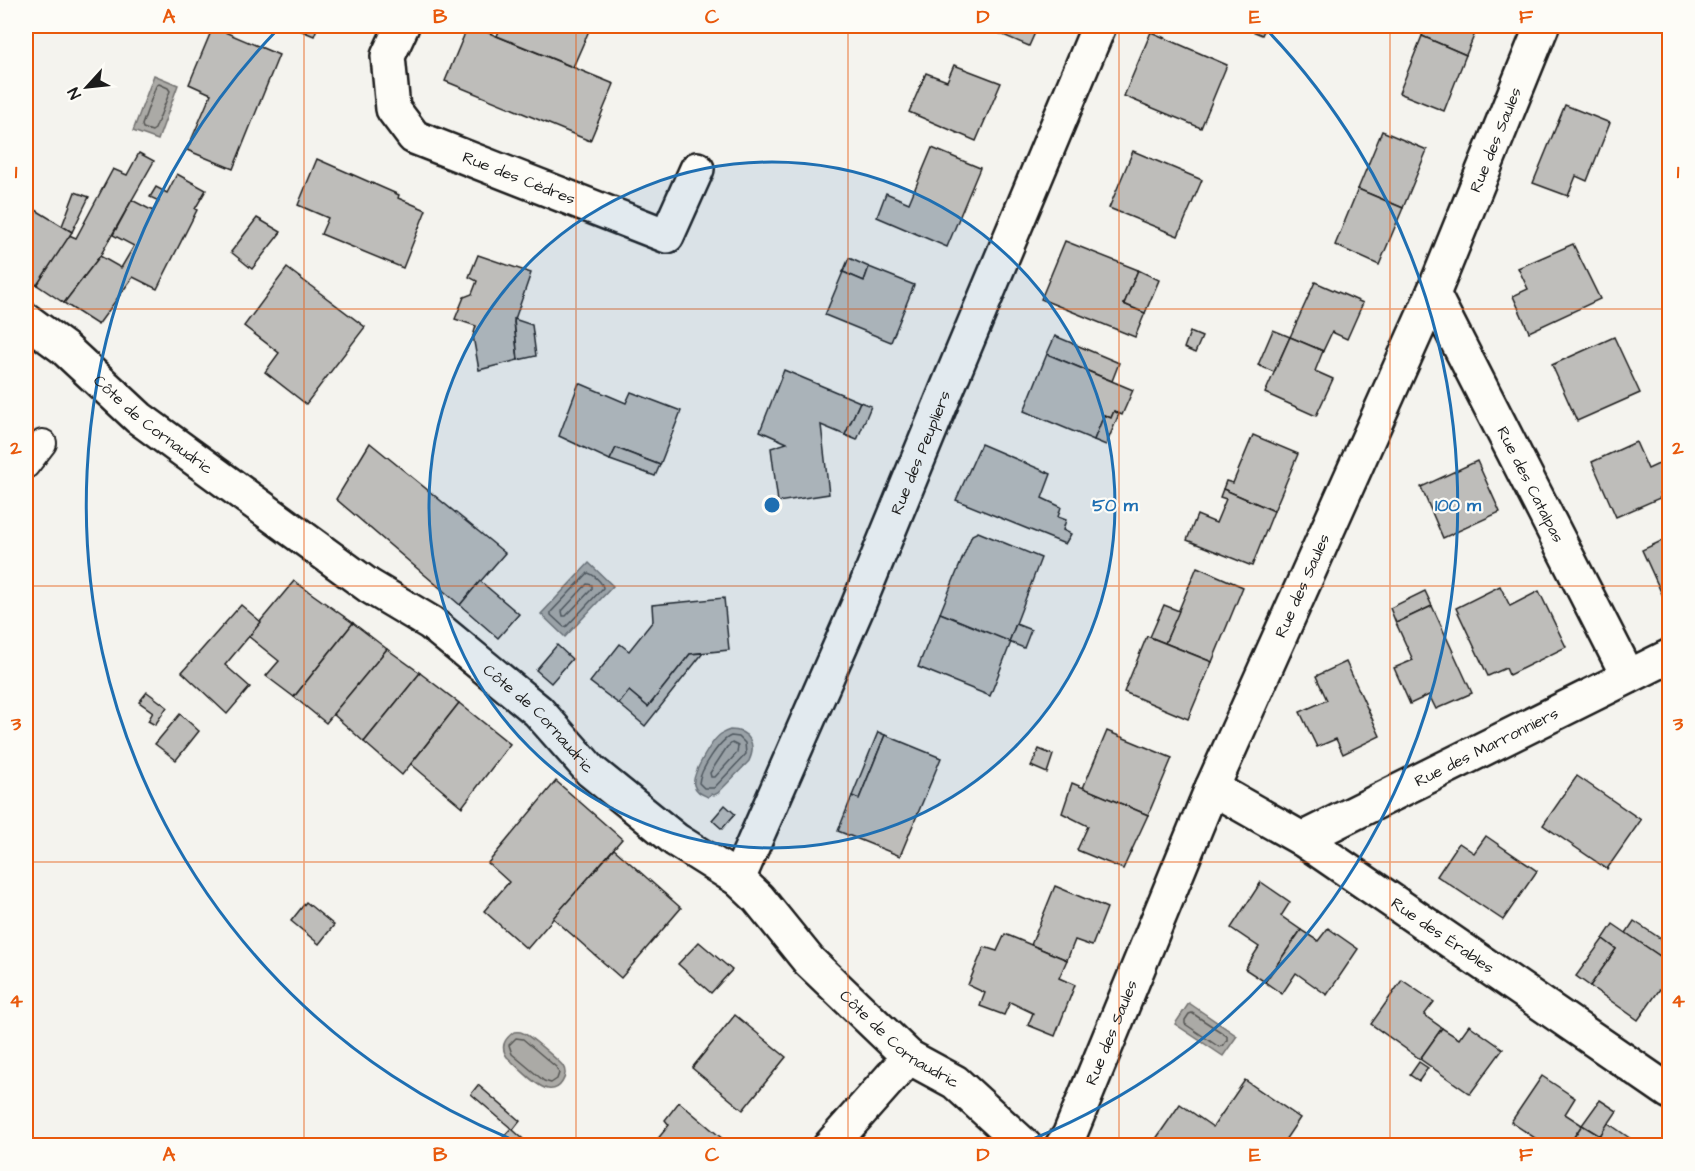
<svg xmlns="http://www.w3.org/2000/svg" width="1695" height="1171" font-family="'Architects Daughter',sans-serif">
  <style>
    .water { fill: #abaaa6; stroke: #72716f; stroke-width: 1.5 }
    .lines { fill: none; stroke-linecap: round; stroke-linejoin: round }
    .shore { stroke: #555553; stroke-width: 1.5 }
    .building { fill: #bebdba; stroke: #1c1c1c; stroke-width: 1.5 }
    .lane-casing { stroke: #1c1c1c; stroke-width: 30 }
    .street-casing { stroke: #1c1c1c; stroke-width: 38 }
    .lane { stroke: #fdfcf7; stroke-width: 26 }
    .street { stroke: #fdfcf7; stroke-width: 33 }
    .grid { fill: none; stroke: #e8590c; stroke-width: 1.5; stroke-opacity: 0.55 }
    .ring { fill: none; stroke: #1f6fb2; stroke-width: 3 }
    .labels { text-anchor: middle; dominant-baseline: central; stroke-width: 4.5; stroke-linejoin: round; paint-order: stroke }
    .street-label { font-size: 16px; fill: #1c1c1c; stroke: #fdfcf7 }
    .centre { fill: #1f6fb2; stroke: #fdfcf7; stroke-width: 3 }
    .ring-label { font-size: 18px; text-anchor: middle; font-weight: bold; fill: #1f6fb2; stroke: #fdfcf7; stroke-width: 4.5; stroke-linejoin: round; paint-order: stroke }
    .neatline { fill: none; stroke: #e8590c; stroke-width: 2 }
    .grid-label { font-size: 20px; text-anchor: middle; font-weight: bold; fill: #e8590c }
  </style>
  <rect width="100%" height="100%" fill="#f4f3ee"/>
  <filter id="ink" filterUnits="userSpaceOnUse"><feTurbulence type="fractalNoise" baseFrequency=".0167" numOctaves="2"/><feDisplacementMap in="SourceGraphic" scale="12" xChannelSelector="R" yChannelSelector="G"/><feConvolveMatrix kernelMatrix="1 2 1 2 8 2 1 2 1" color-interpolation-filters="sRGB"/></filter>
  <g filter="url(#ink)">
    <g class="water">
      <path d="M154,75L178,85L158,140L133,131Z"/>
      <path d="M589,563L613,586L565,637L541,614Z"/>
      <path d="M730,730C749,730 757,744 749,761L718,793L714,795L711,794L708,797C702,794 696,792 694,785C691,775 712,740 721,734C724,732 727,731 730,730Z"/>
      <path d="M1189,1003L1237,1036L1223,1056L1175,1024Z"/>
      <path d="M514,1032C518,1032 519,1031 523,1033C529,1035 559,1061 563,1066C569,1076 560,1091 548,1089C537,1088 516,1065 507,1057C500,1047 504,1039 514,1032Z"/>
    </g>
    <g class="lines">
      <g class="shore">
        <path d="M159,84L168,88L170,91L155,129L152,131L143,128L142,125L156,86Z"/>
        <path d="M588,573C593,574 603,583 603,588L567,626L564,627L551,615V612Z"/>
        <path d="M587,584L592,585V589L566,616H563L562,611Z"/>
        <path d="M731,736L739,737L745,743L746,754L714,788H704L699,783C700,770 720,740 731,736Z"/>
        <path d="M732,743L738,746L737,753L715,777H711L710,773L727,747Z"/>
        <path d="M1192,1013L1227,1036V1040L1223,1046L1219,1047L1185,1024V1020L1189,1014Z"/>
        <path d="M516,1038L523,1039L556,1067L559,1073L557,1079L551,1083L544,1081L512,1054L509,1045Z"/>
      </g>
    </g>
    <g class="building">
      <path d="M290,26H318L314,36Z"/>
      <path d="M468,26H472L614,84L590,141L445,81Z"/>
      <path d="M501,26H591L573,67L497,36Z"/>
      <path d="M982,26H1038L1029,46Z"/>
      <path d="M1240,26H1266L1262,35Z"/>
      <path d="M1426,26H1478L1466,55L1422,36Z"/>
      <path d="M213,27L279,55L233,169L187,150L211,94L189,84Z"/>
      <path d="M1151,32L1227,65L1201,128L1124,96Z"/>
      <path d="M1422,36L1466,55L1444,111L1399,93Z"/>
      <path d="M954,65L1001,83L976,141L909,112L926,73L947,81Z"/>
      <path d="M1565,105L1610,123L1587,181L1576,176L1568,196L1533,183Z"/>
      <path d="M1382,131L1427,150L1403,208L1358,189Z"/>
      <path d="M932,148L980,168L947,247L877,217L886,193L909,203Z"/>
      <path d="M1133,151L1202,180L1178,236L1109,208Z"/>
      <path d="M139,153L154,161L100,256L64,303L37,285L69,235L76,238L113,169L127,175Z"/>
      <path d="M317,159L399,195L398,198L426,210L403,268L321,234L328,218L298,205Z"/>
      <path d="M177,174L206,190L195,209L197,210L157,289L133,277L98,325L64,303L100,256L121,268L134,246L113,235L132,200L153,211L159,201L150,197L156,187L167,193Z"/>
      <path d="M1358,189L1403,208L1379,265L1335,245Z"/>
      <path d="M75,192L89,197L72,232L62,226Z"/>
      <path d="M26,204L72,232L37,285L26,277Z"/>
      <path d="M257,218L281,232L252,269L231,252Z"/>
      <path d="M1065,241L1138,270L1124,304L1145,313L1135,337L1041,299Z"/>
      <path d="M1573,244L1600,299L1529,332L1513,296L1528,289L1518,268Z"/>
      <path d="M478,255L531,273L514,322L518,360L479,370L473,336L476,326L455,319L464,297L472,294L477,281L469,277Z"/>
      <path d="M849,258L869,267L864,281L843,272Z"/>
      <path d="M869,267L914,285L891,342L825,315L843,272L864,281Z"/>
      <path d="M287,268L365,327L306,404L265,372L279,353L244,326Z"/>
      <path d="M1138,270L1159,280L1145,313L1124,304Z"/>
      <path d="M1315,282L1363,303L1347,339L1332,332L1323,351L1290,337Z"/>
      <path d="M514,319L532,325L536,356L518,360Z"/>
      <path d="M1273,330L1290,337L1274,372L1258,365Z"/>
      <path d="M1190,332L1202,337L1195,353L1184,348Z"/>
      <path d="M1055,336L1119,363L1112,381L1047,354Z"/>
      <path d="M1290,337L1323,351L1315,371L1333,379L1316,416L1265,393Z"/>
      <path d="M1614,337L1640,393L1577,421L1552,365Z"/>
      <path d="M1047,354L1133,390L1122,415L1114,411L1111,418L1104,415L1094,440L1024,411Z"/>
      <path d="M784,370L860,402L845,435L821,425L829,494L778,502L771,448L787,443L760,431Z"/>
      <path d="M579,383L626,403L631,392L681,411L660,465L616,448L610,460L559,436Z"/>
      <path d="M860,402L871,406L857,440L845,435Z"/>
      <path d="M1114,411L1119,414L1106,445L1094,440L1104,415L1111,418Z"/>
      <path d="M1253,435L1298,454L1274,511L1223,489L1226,481L1233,483Z"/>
      <path d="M1636,442L1648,469L1665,461L1670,472V489L1660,493L1662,497L1616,517L1592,462Z"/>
      <path d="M370,443L505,553L460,605L336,499Z"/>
      <path d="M981,444L1051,474L1042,498L1061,507L1058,517L1066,520L1063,530L1071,534L1065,544L956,500Z"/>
      <path d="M616,448L660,465L655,476L610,460Z"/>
      <path d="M1477,461L1500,512L1443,538L1421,487Z"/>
      <path d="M1223,489L1274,511L1252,566L1187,540L1197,515L1216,523L1226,499L1220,497Z"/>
      <path d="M978,532L1041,558L1009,642L940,613L972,535Z"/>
      <path d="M1670,537V604L1667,605L1642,550Z"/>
      <path d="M1197,567L1243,587L1212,662L1165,643Z"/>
      <path d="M294,581L353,623L294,697L266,676L279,661L248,636Z"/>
      <path d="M480,581L519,614L498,638L460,605Z"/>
      <path d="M1500,586L1510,606L1539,591L1566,647L1509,675L1506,668L1488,676L1456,608Z"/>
      <path d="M1425,591L1432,606L1396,623L1390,608Z"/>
      <path d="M724,598L729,650L690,654L648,707L629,691L619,704L590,682L620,644L629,651L653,621L652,605Z"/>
      <path d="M241,605L261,622L225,665L250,687L227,714L182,672Z"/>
      <path d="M1164,605L1179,611L1165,643L1150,637Z"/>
      <path d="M1432,606L1472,693L1436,709L1429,695L1410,704L1394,668L1413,660L1396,623Z"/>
      <path d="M940,613L1011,642L990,696L918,667Z"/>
      <path d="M353,623L387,649L326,723L294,697Z"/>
      <path d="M1016,624L1031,630L1024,648L1009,642Z"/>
      <path d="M1147,636L1212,662L1188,719L1124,692Z"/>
      <path d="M557,645L572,659L551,683L536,670Z"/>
      <path d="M387,649L420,673L364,742L333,714Z"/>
      <path d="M703,653L645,726L619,704L629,691L648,707L690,654Z"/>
      <path d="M1346,662L1380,736L1343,754L1336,739L1317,747L1300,712L1327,700L1316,676Z"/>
      <path d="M420,673L459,703L402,775L364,742Z"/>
      <path d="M147,692L167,707L155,725L148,721L153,712L139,702Z"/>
      <path d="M459,703L510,744L462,807L411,764Z"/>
      <path d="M180,714L199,731L176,760L155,744Z"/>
      <path d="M1107,731L1172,758L1148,815L1083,788Z"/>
      <path d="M878,732L885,735L859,799L852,796Z"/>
      <path d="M885,735L941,758L900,856L838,831L852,796L859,799Z"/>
      <path d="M1039,749L1053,755L1047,773L1031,766Z"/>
      <path d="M1577,776L1641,820L1607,869L1543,825Z"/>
      <path d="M556,781L622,839L527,949L484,911L509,882L488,863Z"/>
      <path d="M1072,783L1148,815L1123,869L1077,850L1088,826L1062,813Z"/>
      <path d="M725,805L735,814L722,829L712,820Z"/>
      <path d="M1486,836L1537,871L1503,920L1437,876L1459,843L1474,853Z"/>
      <path d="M614,849L681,908L621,978L553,918Z"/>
      <path d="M1261,882L1290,902L1281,916L1301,930L1265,982L1245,969L1259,947L1231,928Z"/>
      <path d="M1055,886L1107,908L1092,946L1075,940L1067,960L1031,945Z"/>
      <path d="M306,902L334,925L319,944L291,921Z"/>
      <path d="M1634,921L1670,945V952L1664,959L1626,933Z"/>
      <path d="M1613,924L1670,963V975L1638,1020L1590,986L1616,949L1603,939Z"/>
      <path d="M1328,928L1358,949L1327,995L1296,973L1282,994L1265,982L1301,930L1318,941Z"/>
      <path d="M1005,934L1067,960L1059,978L1075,985L1055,1036L1028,1025L1033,1013L1010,1002L1004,1015L980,1006L985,993L968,985L984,947L997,951Z"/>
      <path d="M1603,939L1616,949L1590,986L1576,976Z"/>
      <path d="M699,942L732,970L711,993L678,964Z"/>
      <path d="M1402,980L1434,1002L1424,1015L1442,1028L1420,1059L1371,1024Z"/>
      <path d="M735,1015L786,1057L743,1110L692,1068Z"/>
      <path d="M1469,1025L1503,1049L1470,1094L1420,1059L1442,1028L1459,1039Z"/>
      <path d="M1419,1062L1428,1068L1419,1081L1410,1075Z"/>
      <path d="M1542,1076L1575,1098L1565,1114L1582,1125L1568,1146H1547L1511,1122Z"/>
      <path d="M1245,1080L1300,1118L1281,1146H1151L1180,1104L1213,1127Z"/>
      <path d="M478,1085L520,1121L513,1130L471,1094Z"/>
      <path d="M1600,1100L1617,1111L1600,1136L1582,1125Z"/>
      <path d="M679,1102L731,1146H652L669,1125L665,1120Z"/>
      <path d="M1608,1123L1641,1146H1568L1582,1125L1600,1136Z"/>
      <path d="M511,1128L513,1130L531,1146H496Z"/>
    </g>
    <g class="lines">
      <g class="lane-casing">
        <path id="lane" d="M26,465L43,443"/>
      </g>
      <g class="street-casing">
        <g id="street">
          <path id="s1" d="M402,26L388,56L393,109L414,137L667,236L697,169"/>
          <path id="s2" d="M1433,294L1628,676"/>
          <path id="s3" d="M26,320L64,348L139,418L369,586L431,623L538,711L591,771L676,840L738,879L758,898L809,961L909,1057L955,1082L1025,1146"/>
          <path id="s4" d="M1212,788L1302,839L1670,1092"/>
          <path id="s5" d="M1302,839L1670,656"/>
          <path id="s6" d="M738,879L857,608L947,389L1099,26"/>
          <path d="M830,1146L909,1057"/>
          <path id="s7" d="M1062,1146L1069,1136L1212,788L1433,294L1542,26"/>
        </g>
      </g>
      <use href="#lane" class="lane"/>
      <use href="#street" class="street"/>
    </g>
  </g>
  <path class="grid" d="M304,26V1146M576,26V1146M848,26V1146M1119,26V1146M1390,26V1146M26,309H1670M26,586H1670M26,862H1670"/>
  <circle cx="772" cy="505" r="343" fill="#1f6fb2" fill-opacity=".12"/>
  <g class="ring">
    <circle cx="772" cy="505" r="343"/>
    <path d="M526 1145A686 686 0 0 1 279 28M1265 28A686 686 0 0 1 1018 1145"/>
  </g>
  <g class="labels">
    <g class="street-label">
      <text stroke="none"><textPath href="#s7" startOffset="1096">Rue des Saules</textPath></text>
      <text stroke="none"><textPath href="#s1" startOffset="234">Rue des Cèdres</textPath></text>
      <text stroke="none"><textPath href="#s3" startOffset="165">Côte de Cornaudric</textPath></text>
      <text stroke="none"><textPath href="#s6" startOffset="464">Rue des Peupliers</textPath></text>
      <text stroke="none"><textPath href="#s2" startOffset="214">Rue des Catalpas</textPath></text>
      <text stroke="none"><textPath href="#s7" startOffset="610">Rue des Saules</textPath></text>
      <text stroke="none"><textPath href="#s3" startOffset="651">Côte de Cornaudric</textPath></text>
      <text stroke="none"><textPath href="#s5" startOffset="206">Rue des Marronniers</textPath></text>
      <text stroke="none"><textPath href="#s4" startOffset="274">Rue des Érables</textPath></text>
      <text stroke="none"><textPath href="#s7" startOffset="124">Rue des Saules</textPath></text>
      <text stroke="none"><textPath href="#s3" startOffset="1137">Côte de Cornaudric</textPath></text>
    </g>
  </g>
  <circle cx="772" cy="505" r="9" class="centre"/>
  <g class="ring-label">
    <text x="1115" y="511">50 m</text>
    <text x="1458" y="511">100 m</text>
  </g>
  <rect width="1695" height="1171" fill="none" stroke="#fdfcf7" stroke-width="66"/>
  <g transform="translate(87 87) rotate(243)" stroke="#fdfcf7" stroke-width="4.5" paint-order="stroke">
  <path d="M0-4.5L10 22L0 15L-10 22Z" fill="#1c1c1c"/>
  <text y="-9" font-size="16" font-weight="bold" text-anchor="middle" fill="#1c1c1c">N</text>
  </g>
  <rect x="33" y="33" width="1629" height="1105" class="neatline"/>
  <g class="grid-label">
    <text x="169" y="23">A</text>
    <text x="440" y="23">B</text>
    <text x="712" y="23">C</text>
    <text x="983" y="23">D</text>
    <text x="1255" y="23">E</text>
    <text x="1526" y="23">F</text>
    <text x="16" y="178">1</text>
    <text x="1678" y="178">1</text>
    <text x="16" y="454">2</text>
    <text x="1678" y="454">2</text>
    <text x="16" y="730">3</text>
    <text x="1678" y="730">3</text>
    <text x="16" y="1007">4</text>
    <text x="1678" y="1007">4</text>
    <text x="169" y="1161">A</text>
    <text x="440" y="1161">B</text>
    <text x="712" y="1161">C</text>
    <text x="983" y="1161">D</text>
    <text x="1255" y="1161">E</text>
    <text x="1526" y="1161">F</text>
  </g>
</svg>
